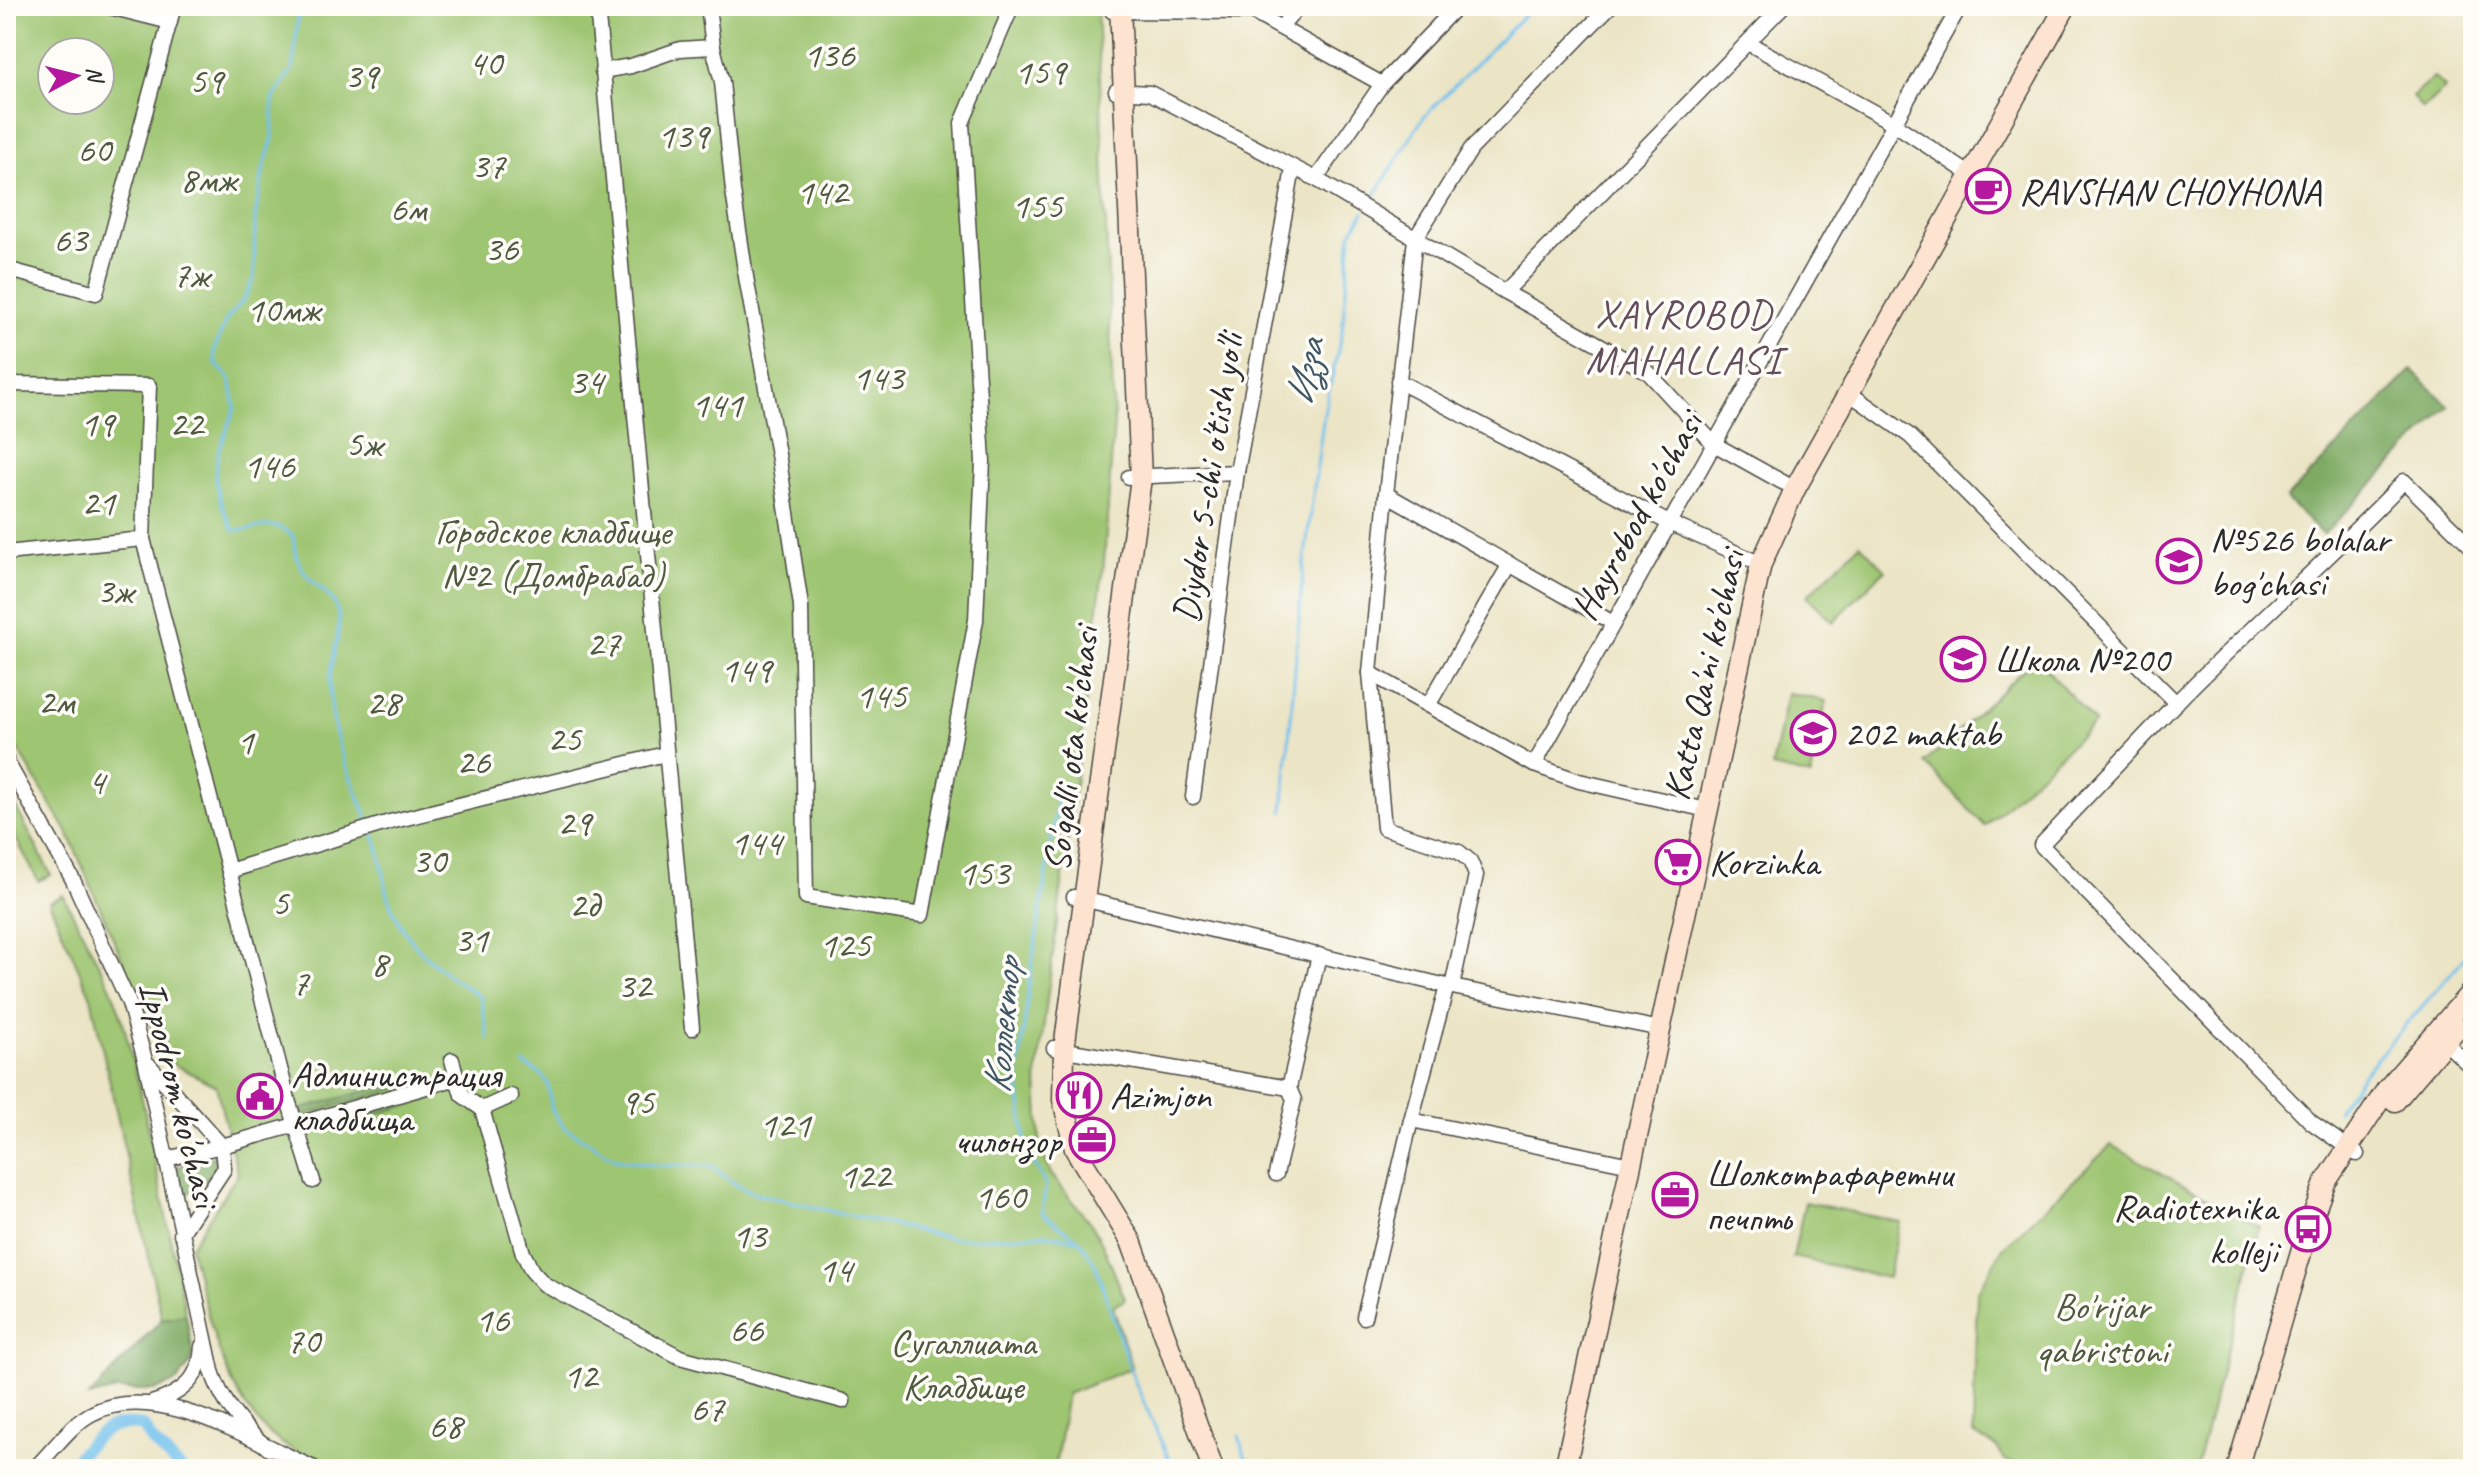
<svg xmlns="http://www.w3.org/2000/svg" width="2479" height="1475" font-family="Caveat,sans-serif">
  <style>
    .green { fill: #9ec571; stroke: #64784e; stroke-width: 2; fill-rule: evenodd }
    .forest { fill: #7eaa63; stroke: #546a47; stroke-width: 2 }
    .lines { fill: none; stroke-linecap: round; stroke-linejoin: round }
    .stream { stroke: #72c1ed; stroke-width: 3 }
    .canal { stroke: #72c1ed; stroke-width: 12 }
    .street-casing { stroke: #484742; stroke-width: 17 }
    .secondary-casing { stroke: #484742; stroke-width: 23 }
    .street { stroke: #fff; stroke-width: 14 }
    .secondary { stroke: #fde4d0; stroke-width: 20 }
    .labels { text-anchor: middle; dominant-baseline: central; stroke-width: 7; stroke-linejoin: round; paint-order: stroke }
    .park-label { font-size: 38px; fill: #4e5940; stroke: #fdfcf7 }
    .poi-label { font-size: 38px; fill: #2b2b2b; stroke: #fdfcf7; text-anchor: start }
    .street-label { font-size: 38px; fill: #2b2b2b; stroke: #fdfcf7 }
    .neighbourhood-label { font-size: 40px; letter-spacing: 2px; fill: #654e5b; stroke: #fdfcf7 }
    .water-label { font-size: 40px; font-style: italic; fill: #405865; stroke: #fdfcf7 }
  </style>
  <rect width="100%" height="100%" fill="#fdfcf7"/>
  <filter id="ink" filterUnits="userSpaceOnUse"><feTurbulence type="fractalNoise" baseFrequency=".0125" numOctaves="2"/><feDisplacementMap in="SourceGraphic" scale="16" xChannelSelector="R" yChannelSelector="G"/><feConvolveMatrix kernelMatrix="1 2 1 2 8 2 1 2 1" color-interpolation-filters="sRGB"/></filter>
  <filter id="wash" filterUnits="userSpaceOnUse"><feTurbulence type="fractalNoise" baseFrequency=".006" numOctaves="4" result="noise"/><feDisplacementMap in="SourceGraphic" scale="32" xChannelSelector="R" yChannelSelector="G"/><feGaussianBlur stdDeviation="1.8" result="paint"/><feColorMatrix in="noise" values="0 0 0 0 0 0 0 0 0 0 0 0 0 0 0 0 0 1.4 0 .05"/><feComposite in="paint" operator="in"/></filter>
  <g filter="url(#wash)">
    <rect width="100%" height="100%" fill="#ebe4c5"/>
    <g class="green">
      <path d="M6,6H1097L1114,422L1104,562L1037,1077L1040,1143L1051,1174L1092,1225L1103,1245L1125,1299L1113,1307L1132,1368L1067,1394L1055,1469H350C331,1463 308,1458 290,1448C224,1412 209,1314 190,1247L238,1174L216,1086L165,1060L69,835L6,729ZM52,52H100V100H52Z"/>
      <path d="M2434,77L2445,88L2423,109L2412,97Z"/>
      <path d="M1860,544L1885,570L1833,622L1807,596Z"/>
      <path d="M2036,658L2095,722L1985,826L1925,763Z"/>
      <path d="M1787,693L1826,701L1811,776L1772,767Z"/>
      <path d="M6,788L51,875L38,881L6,819Z"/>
      <path d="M63,895L111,988L122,1018L140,1089L186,1315L162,1319L91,997L49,902Z"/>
      <path d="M2111,1145L2259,1227L2196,1469H2032L2005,1461L1997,1447L1973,1434L1977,1293L2002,1249Z"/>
      <path d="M1805,1202L1900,1222L1888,1278L1793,1257Z"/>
    </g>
    <g class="forest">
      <path d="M2412,370L2449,406L2323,535L2286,499Z"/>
      <path d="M429,1073L431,1079L303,1115L302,1109Z"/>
      <path d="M434,1091L436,1097L308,1133L307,1127Z"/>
      <path d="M215,1156L217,1170L181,1199L176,1167Z"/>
      <path d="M186,1315L193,1353L190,1364L177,1381L156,1390H116L89,1397L162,1319Z"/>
    </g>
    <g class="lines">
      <g class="stream">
        <path d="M299,6L293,68L273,99V138L264,166L255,218L254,278L244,299L226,320L214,351L216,364L230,379L235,408L218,453L215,477L221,503L233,530C260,532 268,515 293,536C294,550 298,565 307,576C319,589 334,595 338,613C342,634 330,659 330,680C329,735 349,773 369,822"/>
        <path d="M1368,206L1423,118L1533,6"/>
        <path d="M1059,792L1030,977L1018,1077L1026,1148L1046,1185L1042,1213L1080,1241L1095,1264L1135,1382L1172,1466"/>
        <path d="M1283,812L1303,571L1324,413L1342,332L1351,234L1364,212"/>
        <path d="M373,833C383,856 383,882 391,905C402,935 426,959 451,977C461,984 472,990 481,998L488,1038"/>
        <path d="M524,1064L542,1075L548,1084L552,1110L564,1127L616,1159L655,1165L711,1166L736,1185L757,1194L950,1238L970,1239L1046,1234L1076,1240"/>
        <path d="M2337,1111L2364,1073L2473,948"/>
        <path d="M1239,1436L1249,1469"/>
      </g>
      <path class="canal" d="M67,1469C91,1443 103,1418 143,1426L153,1442L181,1469"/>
    </g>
  </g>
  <g filter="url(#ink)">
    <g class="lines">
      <g class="street-casing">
        <g id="street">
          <path d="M106,6L170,22"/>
          <path d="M597,6L692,1028"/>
          <path d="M708,6L713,47L722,82L733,191L746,277L779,460L801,606L806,897L922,915L976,620L983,461L962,123L1012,6"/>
          <path d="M1112,11L1252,12L1382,84"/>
          <path d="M1282,26L1299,6"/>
          <path d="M1748,43L1893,123L1971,175"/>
          <path d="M602,71L631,66L680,49L713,47"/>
          <path d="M1116,91L1150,93L1316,179L1505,292L1648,372L1714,444L1795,489"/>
          <path d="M1316,179L1382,84L1457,6"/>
          <path d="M6,269L96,293L174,6"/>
          <path d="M1505,292L1783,6"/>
          <path d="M1398,381L1669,523L1761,564"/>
          <path d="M6,384L149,386L143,539L289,1103L313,1181"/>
          <path d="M1849,393L1910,436L2176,703L2041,845L2311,1122L2357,1154"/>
          <path d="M1129,477L1237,472"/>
          <path d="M1386,494L1613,623"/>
          <path d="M6,553L143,539"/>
          <path d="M1370,673L1534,765L1579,781L1707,810"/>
          <path d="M2176,703C2250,627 2331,558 2404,481L2473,548"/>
          <path d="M1429,704L1510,564"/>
          <path d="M6,760L73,880L129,1003L145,1060L212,1371C222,1403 243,1428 269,1449"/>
          <path d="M1534,765L1960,6"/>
          <path d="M1193,797L1237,472L1293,169"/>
          <path d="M229,871L390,822L665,754"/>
          <path d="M1074,897L1447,986L1661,1029"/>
          <path d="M1452,987L1476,875L1470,861L1459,852L1384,828L1370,673L1386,494L1415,239L1471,149L1610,6"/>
          <path d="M2439,1036L2473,1069"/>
          <path d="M1054,1048L1289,1088"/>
          <path d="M452,1060L457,1078"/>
          <path d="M148,1064L222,1146L224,1169L181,1234"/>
          <path d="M482,1109L511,1096"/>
          <path d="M1411,1120L1631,1165"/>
          <path d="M166,1159L222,1146L457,1078L462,1095L482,1109L523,1253L532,1271L544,1284L680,1357L843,1401"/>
          <path d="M1276,1174L1294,1100L1289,1088L1319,955"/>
          <path d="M1364,1317L1411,1120L1447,986"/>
          <path d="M152,1403C182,1394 201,1378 202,1346"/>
          <path d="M34,1469C53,1451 69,1426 91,1414C156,1378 256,1443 316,1469"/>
        </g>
      </g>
      <g class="secondary-casing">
        <g id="secondary">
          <path d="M1120,6L1141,478L1064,1049L1063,1100L1075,1149L1131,1241L1213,1469"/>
          <path d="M2395,1101L2457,1028"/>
          <path d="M1565,1469L1761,564L1795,489L2066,6"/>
          <path d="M2237,1469L2308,1229L2325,1183L2387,1089L2473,990"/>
        </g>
      </g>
      <use href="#street" class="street"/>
      <use href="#secondary" class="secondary"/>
    </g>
  </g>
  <defs>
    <g id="cafe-ring" transform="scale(2.3)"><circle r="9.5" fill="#fdfcf7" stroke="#b5179e" stroke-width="1.5"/><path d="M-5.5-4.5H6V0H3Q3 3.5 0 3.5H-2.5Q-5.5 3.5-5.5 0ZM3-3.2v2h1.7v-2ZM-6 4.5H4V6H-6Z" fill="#b5179e"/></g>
    <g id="school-ring" transform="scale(2.3)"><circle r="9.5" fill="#fdfcf7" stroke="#b5179e" stroke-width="1.5"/><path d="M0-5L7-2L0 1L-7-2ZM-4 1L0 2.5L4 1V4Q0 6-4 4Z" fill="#b5179e"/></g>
    <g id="supermarket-ring" transform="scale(2.3)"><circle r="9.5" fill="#fdfcf7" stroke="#b5179e" stroke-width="1.5"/><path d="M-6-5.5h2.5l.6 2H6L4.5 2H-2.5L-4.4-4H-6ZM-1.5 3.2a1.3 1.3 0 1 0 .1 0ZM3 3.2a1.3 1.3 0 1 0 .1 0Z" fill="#b5179e"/></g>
    <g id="restaurant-ring" transform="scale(2.3)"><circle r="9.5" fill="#fdfcf7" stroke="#b5179e" stroke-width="1.5"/><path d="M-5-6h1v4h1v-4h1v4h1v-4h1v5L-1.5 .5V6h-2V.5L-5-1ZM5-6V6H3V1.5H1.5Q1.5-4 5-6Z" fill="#b5179e"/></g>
    <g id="civic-ring" transform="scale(2.3)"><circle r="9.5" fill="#fdfcf7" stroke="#b5179e" stroke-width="1.5"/><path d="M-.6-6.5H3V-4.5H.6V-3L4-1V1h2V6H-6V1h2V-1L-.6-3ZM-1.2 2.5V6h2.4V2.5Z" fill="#b5179e"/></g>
    <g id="office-ring" transform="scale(2.3)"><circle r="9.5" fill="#fdfcf7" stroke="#b5179e" stroke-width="1.5"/><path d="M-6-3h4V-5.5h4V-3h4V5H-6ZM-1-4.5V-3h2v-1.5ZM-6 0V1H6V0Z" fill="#b5179e"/></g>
    <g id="bus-ring" transform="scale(2.3)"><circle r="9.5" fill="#fdfcf7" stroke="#b5179e" stroke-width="1.5"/><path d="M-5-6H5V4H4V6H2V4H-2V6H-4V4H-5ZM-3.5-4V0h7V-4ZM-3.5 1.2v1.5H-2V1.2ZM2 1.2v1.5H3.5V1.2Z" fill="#b5179e"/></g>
  </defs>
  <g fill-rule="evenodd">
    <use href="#cafe-ring" x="1988" y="191"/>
    <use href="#school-ring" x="2179" y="561"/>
    <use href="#school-ring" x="1963" y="659"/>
    <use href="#school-ring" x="1813" y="733"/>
    <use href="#supermarket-ring" x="1678" y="862"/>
    <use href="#restaurant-ring" x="1079" y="1095"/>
    <use href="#civic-ring" x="260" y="1096"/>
    <use href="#office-ring" x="1092" y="1140"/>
    <use href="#office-ring" x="1675" y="1195"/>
    <use href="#bus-ring" x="2308" y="1229"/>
  </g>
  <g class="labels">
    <g class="park-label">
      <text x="829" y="54">136</text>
      <text x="485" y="62">40</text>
      <text x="1040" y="71">159</text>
      <text x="361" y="75">39</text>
      <text x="206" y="80">59</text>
      <text x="683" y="135">139</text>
      <text x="94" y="149">60</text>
      <text x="488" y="165">37</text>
      <text x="208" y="179">8мж</text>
      <text x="822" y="191">142</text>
      <text x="1037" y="205">155</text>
      <text x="408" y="208">6м</text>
      <text x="70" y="239">63</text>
      <text x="501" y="248">36</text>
      <text x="191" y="274">7ж</text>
      <text x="283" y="309">10мж</text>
      <text x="878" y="377">143</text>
      <text x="586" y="381">34</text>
      <text x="717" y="404">141</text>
      <text x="97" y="423">19</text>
      <text x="186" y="423">22</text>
      <text x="364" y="443">5ж</text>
      <text x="269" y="465">146</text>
      <text x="98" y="502">21</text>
      <text x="553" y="531">Городское кладбище<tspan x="553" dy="44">№2 (Домбрабад)</tspan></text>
      <text x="115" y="590">3ж</text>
      <text x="603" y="643">27</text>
      <text x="746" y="669">149</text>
      <text x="881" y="695">145</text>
      <text x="56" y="701">2м</text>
      <text x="383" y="702">28</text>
      <text x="564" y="738">25</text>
      <text x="245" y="741">1</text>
      <text x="473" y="761">26</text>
      <text x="96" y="781">4</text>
      <text x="574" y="822">29</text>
      <text x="756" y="842">144</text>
      <text x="429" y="860">30</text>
      <text x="984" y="872">153</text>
      <text x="280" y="902">5</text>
      <text x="584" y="904">2д</text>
      <text x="471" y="939">31</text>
      <text x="845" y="944">125</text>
      <text x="379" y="963">8</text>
      <text x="300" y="982">7</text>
      <text x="634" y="985">32</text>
      <text x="637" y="1101">95</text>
      <text x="785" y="1124">121</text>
      <text x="865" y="1175">122</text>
      <text x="1000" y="1196">160</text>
      <text x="749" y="1235">13</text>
      <text x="835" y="1269">14</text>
      <text x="2102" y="1306">Bo'rijar<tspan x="2102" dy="44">qabristoni</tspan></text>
      <text x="492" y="1319">16</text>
      <text x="746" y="1329">66</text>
      <text x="303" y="1340">70</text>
      <text x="963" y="1342">Сугаллиата<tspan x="963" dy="44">Кладбище</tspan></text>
      <text x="580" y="1375">12</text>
      <text x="707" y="1408">67</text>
      <text x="445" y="1425">68</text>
    </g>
    <g class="poi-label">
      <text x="2019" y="191">RAVSHAN CHOYHONA</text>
      <text x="2210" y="539">№526 bolalar<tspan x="2210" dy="44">bog'chasi</tspan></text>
      <text x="1994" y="659">Школа №200</text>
      <text x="1844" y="733">202 maktab</text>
      <text x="1709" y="862">Korzinka</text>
      <text x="291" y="1074">Администрация<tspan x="291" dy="44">кладбища</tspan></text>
      <text x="1110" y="1095">Azimjon</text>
      <text x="1061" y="1140" text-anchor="end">чилонзор</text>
      <text x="1706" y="1173">Шолкотрафаретни<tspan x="1706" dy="44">печпть</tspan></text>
      <text x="2277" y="1207" text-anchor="end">Radiotexnika<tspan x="2277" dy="44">kolleji</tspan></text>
    </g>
    <g class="street-label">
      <text transform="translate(1208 478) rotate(-81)">Diydor 5-chi o'tish yo'li</text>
      <text transform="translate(1637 516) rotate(-61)">Hayrobod ko'chasi</text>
      <text transform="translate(1704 675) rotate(-77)">Katta Qa'ni ko'chasi</text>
      <text transform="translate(1071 749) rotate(-83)">So'galli ota ko'chasi</text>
      <text transform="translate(179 1094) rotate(76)">Ippodrom ko'chasi</text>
    </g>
    <g class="neighbourhood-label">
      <text x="1684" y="314">XAYROBOD<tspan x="1684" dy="46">MAHALLASI</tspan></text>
    </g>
    <g class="water-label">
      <text transform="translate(1305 372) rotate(-79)">Изза</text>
      <text transform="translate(1002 1026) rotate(-85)">Коллектор</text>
    </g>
  </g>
  <rect width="2479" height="1475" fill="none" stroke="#fdfcf7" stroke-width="32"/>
  <g transform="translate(76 76) rotate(83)"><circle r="38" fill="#fdfcf7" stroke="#a9a8a5" stroke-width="2"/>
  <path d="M0-6L14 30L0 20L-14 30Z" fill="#b5179e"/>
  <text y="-12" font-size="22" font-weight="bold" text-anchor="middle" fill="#2b2b2b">N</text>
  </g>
</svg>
